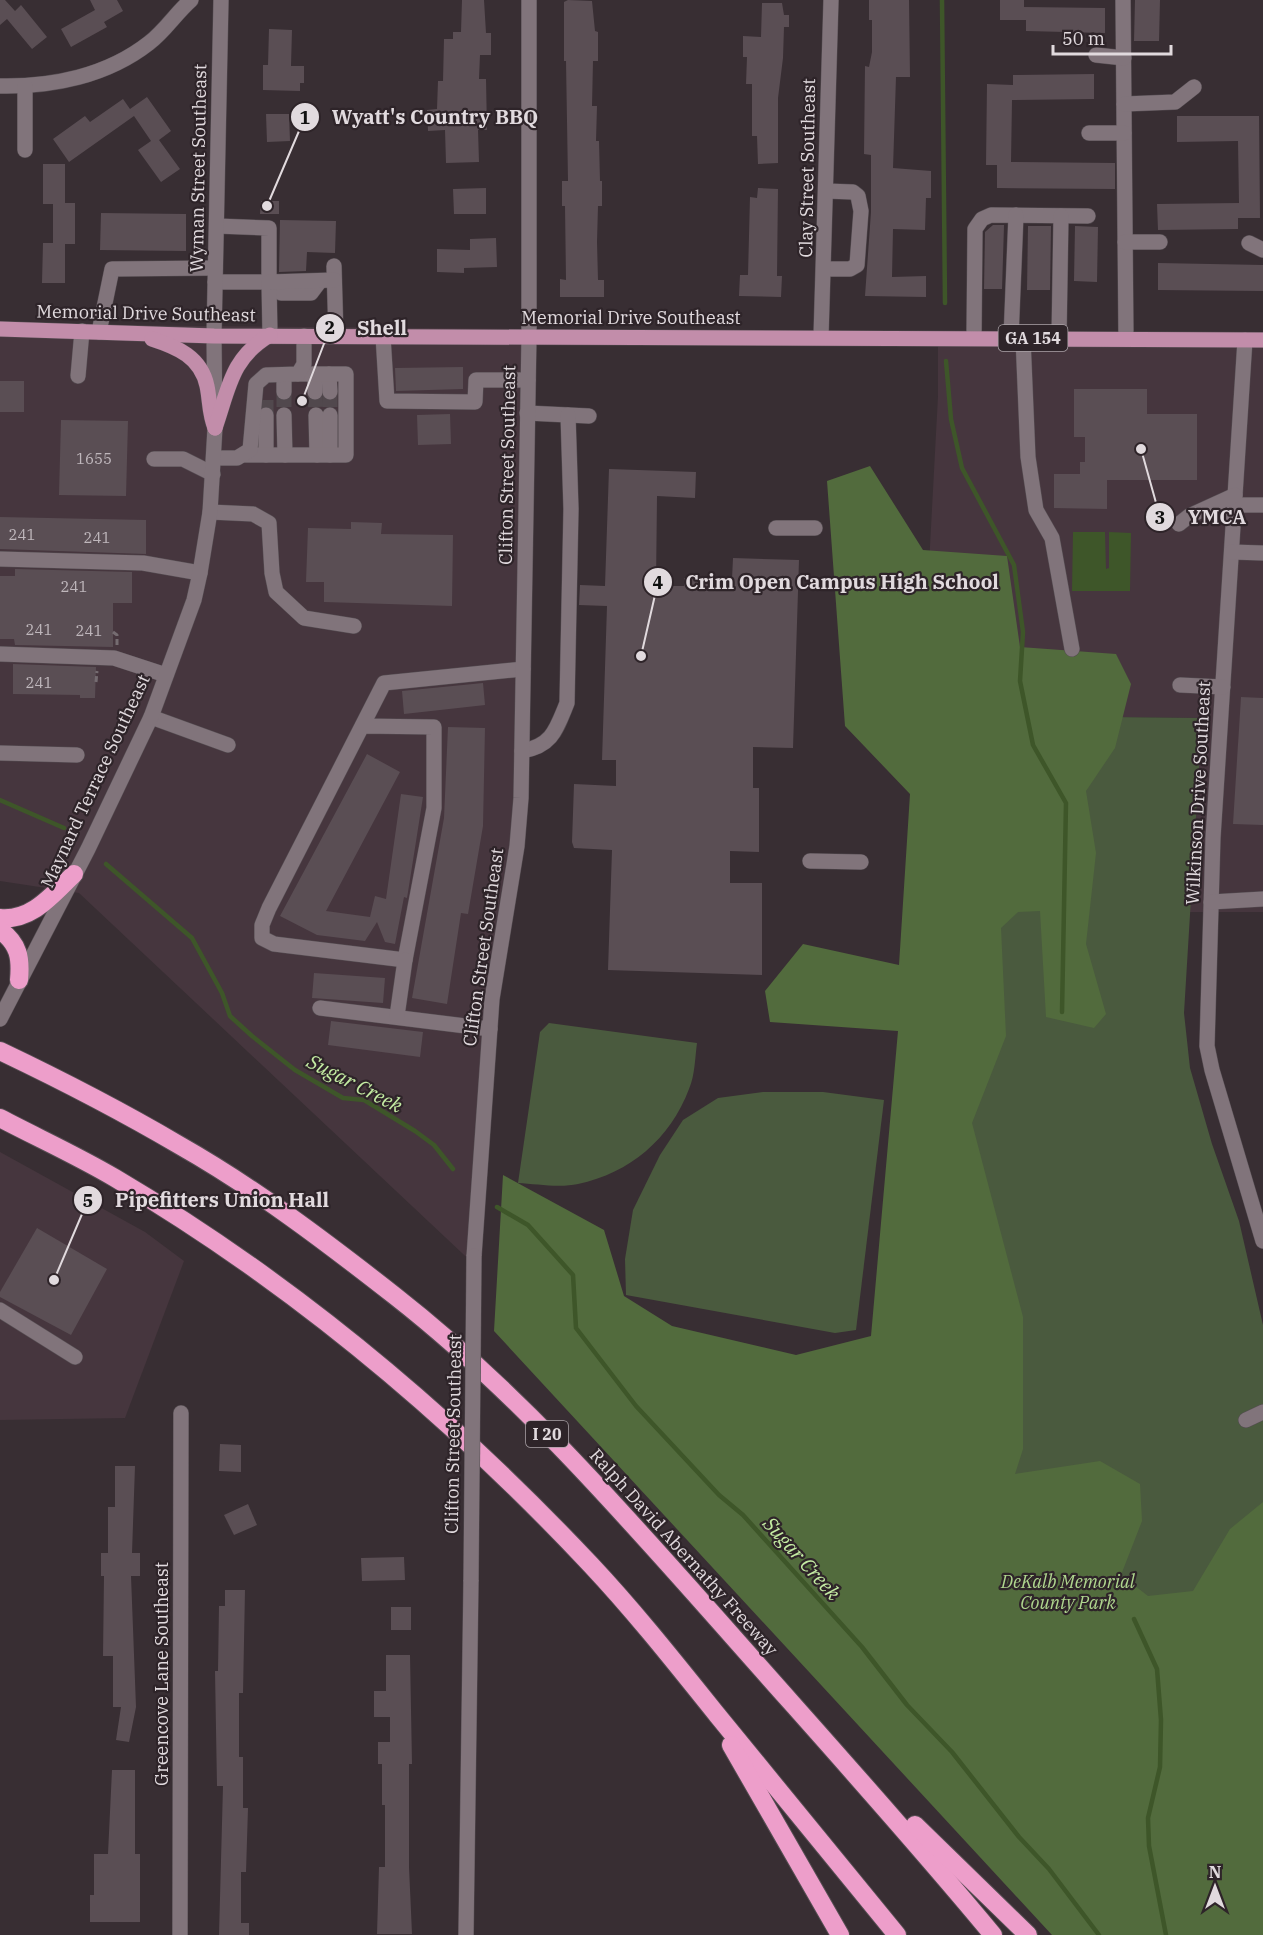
<svg xmlns="http://www.w3.org/2000/svg" width="1263" height="1935" font-family="'IBM Plex Serif',serif">
  <style>
    .built { fill: #46363e }
    .green { fill: #4a5a3e }
    .forest { fill: #526b3d }
    .water { fill: #3e5629 }
    .lines { fill: none; stroke-linecap: round; stroke-linejoin: round }
    .stream { stroke: #3e5629; stroke-width: 4.5 }
    .building { fill: #5a4e54 }
    .minor-tunnel { stroke: #51484d; stroke-width: 15; stroke-dasharray: 15 8; stroke-linecap: butt }
    .minor-casing { stroke: #554d52; stroke-width: 16 }
    .major-casing { stroke: #554d52; stroke-width: 16 }
    .highway-casing { stroke: #554d52; stroke-width: 20 }
    .path { stroke: #756c71; stroke-width: 3; stroke-dasharray: 6 3; stroke-linecap: butt }
    .minor { stroke: #81747b; stroke-width: 15 }
    .major { stroke: #c28daa; stroke-width: 15 }
    .highway { stroke: #ed9eca; stroke-width: 18 }
    .minor-bridge-casing { stroke: #554d52; stroke-width: 16; stroke-linecap: butt }
    .minor-bridge { stroke: #81747b; stroke-width: 15 }
    .labels { text-anchor: middle; dominant-baseline: central; stroke-width: 4.5; stroke-linejoin: round; paint-order: stroke }
    .number-label { font-size: 15px; fill: #bfb7bc }
    .shield { fill: #2e2429; stroke: #aba3a8; stroke-width: 1.5 }
    .shield-label { font-size: 16px; font-weight: bold; fill: #e1dade }
    .street-label { font-size: 18px; fill: #e1dade; stroke: #2e2429 }
    .park-label { font-size: 18px; font-style: italic; fill: #afd68e; stroke: #2e2429 }
    .water-label { font-size: 20px; font-style: italic; fill: #c4eca3; stroke: #2e2429 }
    .leader { fill: none; stroke: #e1dade; stroke-width: 2 }
    .callout-dot { fill: #e1dade; stroke: #2e2429; stroke-width: 2 }
    .mark-label { font-size: 18px; text-anchor: middle; font-weight: bold; fill: #111 }
    .callout-label { font-size: 20px; text-anchor: middle; font-weight: bold; fill: #e1dade; stroke: #2e2429; stroke-width: 4.5; stroke-linejoin: round; paint-order: stroke }
  </style>
  <rect width="100%" height="100%" fill="#382e33"/>
  <g class="built">
    <path d="M0,324L531,329L515,837L491,1004L479,1269L79,893L0,881Z"/>
    <path d="M938,332L1263,335V912H1189L1202,718L921,715L938,396Z"/>
    <path d="M0,1152L145,1232L184,1261L125,1418L0,1420Z"/>
  </g>
  <g class="green">
    <path d="M921,715L1202,718L1184,1013L1190,1068L1212,1144L1239,1221L1263,1325V1935L938,1444Z"/>
    <path d="M549,1023L697,1043C695,1057 695,1075 689,1089C670,1139 630,1173 578,1184C560,1188 536,1184 518,1183L540,1032Z"/>
    <path d="M763,1092H823L884,1100L856,1330L835,1333L626,1295L625,1259L633,1210L660,1155L683,1120L718,1098Z"/>
  </g>
  <path class="forest" d="M870,466L923,550L1007,556L1020,647L1116,654L1131,684L1115,748L1086,791L1096,853L1086,944L1106,1014L1094,1028L1046,1017L1040,911L1018,912L1001,928L1006,1036L972,1123L1023,1317V1449L1015,1474L1100,1461L1140,1484L1142,1521L1121,1575L1148,1596L1193,1591L1230,1529L1263,1502V1935H1052L494,1331L503,1175L604,1230L624,1296L672,1326L796,1355L871,1336L898,1031L770,1022L765,991L803,944L899,965L910,794L845,726L827,481Z"/>
  <path class="water" d="M1073,532H1105L1106,569L1109,568V532L1131,533L1130,591H1072Z"/>
  <g class="lines">
    <g class="stream">
      <path d="M942,0L945,303"/>
      <path d="M946,361L951,419L962,468L1014,565L1023,632L1020,681L1033,745L1066,803L1062,1012"/>
      <path d="M0,800L64,828"/>
      <path d="M106,864L192,938L222,993L230,1016L252,1036L295,1070L343,1098L364,1100L415,1131L434,1145L453,1169"/>
      <path d="M497,1207L528,1225L573,1275L576,1328L636,1406L719,1495L743,1515L862,1647L907,1705L952,1752L1019,1837L1049,1869L1099,1935"/>
      <path d="M1134,1619L1157,1669L1161,1720L1160,1767L1148,1818L1149,1846L1166,1935"/>
    </g>
  </g>
  <g class="building">
    <path d="M0,0H5L15,11L21,5L47,37L32,49L7,19L0,25Z"/>
    <path d="M90,0H117L123,11L104,22L107,27L71,47L61,29L95,10Z"/>
    <path d="M462,0H484L486,33H491V55H480L479,79H486L487,130H478L479,162L446,163L445,130L428,131L427,110L437,109L438,81H443L444,39H453V32H461Z"/>
    <path d="M568,0L592,1L595,31L598,32V61H593L592,106H597L596,141H599L600,181H602V206H598L597,242L598,280H604V297H560V279L566,280L565,206H562V181H568L566,61H564V2Z"/>
    <path d="M869,0H909L910,77H896L893,168L931,171V198H926L925,230L893,229L892,277L926,276V297L865,296L871,212V155L864,154L865,66L869,67L872,52V20H869Z"/>
    <path d="M1000,0H1024V7L1105,8V33L1026,31V20H1000Z"/>
    <path d="M1135,0H1160L1159,41H1134Z"/>
    <path d="M762,3H782L784,15H789V27H784L783,58L778,98V163L758,164L757,136H752V84H746L747,57H743V36L761,37Z"/>
    <path d="M269,29L292,30L291,66H304V83H300V91L263,90V65H268Z"/>
    <path d="M1094,74V99L1012,100L1011,162L1115,163V189L997,188V165H986L987,84L1013,85V75Z"/>
    <path d="M147,97L171,131L159,140L180,169L161,182L138,150L151,141L134,116L69,162L53,139L85,116L90,122L123,99L130,109Z"/>
    <path d="M266,114H289L290,141L267,142Z"/>
    <path d="M1177,116H1259L1260,218H1238V229L1158,230L1157,204L1239,203L1238,141L1177,142Z"/>
    <path d="M43,164H65V203H75V244H65V283H42L43,243H53V204H43Z"/>
    <path d="M486,188V214H454L453,189Z"/>
    <path d="M758,188L778,189L777,276H782L781,297L739,296L740,275H748L750,197L757,198Z"/>
    <path d="M261,201H279V214H260Z"/>
    <path d="M101,213L186,214V251L100,250Z"/>
    <path d="M280,220L336,221L335,253L307,252L306,271L279,272Z"/>
    <path d="M993,225H1004L1002,289H984L985,232Z"/>
    <path d="M1028,226H1051L1050,290H1027Z"/>
    <path d="M1075,226L1098,227L1097,282L1074,281Z"/>
    <path d="M496,238L497,267L464,268V273L437,272V249L470,250V239Z"/>
    <path d="M1158,263L1263,265V291L1158,290Z"/>
    <path d="M463,367V389L396,391L395,368Z"/>
    <rect x="0" y="381" width="24" height="31"/>
    <path d="M1074,389H1147V414H1197V480H1107V509L1054,508V474H1080V462H1085V437H1074Z"/>
    <path d="M450,414L451,444L418,445L417,415Z"/>
    <path d="M61,420L128,421L126,496L59,495Z"/>
    <path d="M609,469L696,472L695,498L657,496L656,586H684V578L732,579L733,558L799,560L793,748L753,747V788H759V852L730,851V883H762V975L608,970L612,850L574,848L572,842L574,784L616,786V760H602L607,606L579,605L580,585L605,586Z"/>
    <path d="M0,517L146,520V554L0,549Z"/>
    <path d="M351,522L382,523L381,534L453,535L452,606L324,602V582H306L308,528L351,529Z"/>
    <path d="M15,569L132,572V603H113V647L15,645L14,639H0V576H15Z"/>
    <path d="M13,664L96,667L95,698H80V695L13,694Z"/>
    <path d="M483,683L485,705L404,714L402,691Z"/>
    <path d="M1241,697L1263,698V825L1233,824Z"/>
    <path d="M448,727L485,728L483,826L468,914L461,913L447,1004L412,998L444,818Z"/>
    <path d="M367,754L400,772L326,911L370,917L375,896L386,899L401,794L423,797L408,892L407,898L404,897L395,944L385,942L377,922L365,941L317,935L280,916Z"/>
    <path d="M314,973L385,978L383,1003L312,998Z"/>
    <path d="M331,1021L423,1032L420,1057L328,1045Z"/>
    <path d="M37,1228L107,1269L71,1335L0,1297V1292Z"/>
    <path d="M220,1444L241,1445V1472L219,1471Z"/>
    <path d="M115,1466H135L132,1553H140V1576H131L136,1707L129,1742L116,1740L121,1707H113V1656H103L104,1576H101V1553H108V1507H115Z"/>
    <path d="M248,1504L257,1525L234,1535L224,1515Z"/>
    <path d="M404,1557L405,1580L362,1581L361,1558Z"/>
    <path d="M225,1590H245L243,1693H239V1757H243V1808H248L246,1872H241V1923H249V1935H219L223,1786H217L215,1671H218L219,1606H225Z"/>
    <rect x="391" y="1607" width="20" height="23"/>
    <path d="M386,1655H410L412,1764H409V1867L412,1934H377L379,1867H385V1805H382V1764H378V1742H390V1717H374V1691H386Z"/>
    <path d="M112,1770H135V1854H140V1922H90V1895H94V1854H108Z"/>
  </g>
  <g class="lines">
    <g class="minor-tunnel">
      <path d="M284,392V415"/>
      <path d="M315,392L316,415"/>
      <path d="M330,392V415"/>
      <path d="M266,415V392"/>
    </g>
    <g class="minor-casing">
      <g id="minor">
        <path d="M1123,0L1126,339"/>
        <path d="M1096,55L1124,58"/>
        <path d="M0,86C52,87 107,76 149,43C165,31 176,13 191,0"/>
        <path d="M25,86V150"/>
        <path d="M1124,104L1175,102L1194,87"/>
        <path d="M1089,133H1124"/>
        <path d="M1125,242H1160"/>
        <path d="M1249,243L1263,250"/>
        <path d="M334,266L336,336"/>
        <path d="M825,269H850L857,265L861,211L858,196L853,192L826,191"/>
        <path d="M215,282H269V228L217,226"/>
        <path d="M276,282L281,293H311L320,281"/>
        <path d="M99,332L112,269L215,268"/>
        <path d="M270,335L269,282L334,280"/>
        <path d="M383,336L387,401L475,402L476,380H528"/>
        <path d="M821,337L831,0"/>
        <path d="M974,338L975,229L982,219L991,215L1088,216"/>
        <path d="M1011,338L1016,215"/>
        <path d="M1023,338L1028,457L1036,510L1052,538L1072,649"/>
        <path d="M1059,338L1061,216"/>
        <path d="M1245,340L1213,838L1207,1046L1212,1070L1263,1241"/>
        <path d="M315,374V392"/>
        <path d="M329,374L330,392"/>
        <path d="M284,375V392"/>
        <path d="M78,376L82,331"/>
        <path d="M527,413L589,416"/>
        <path d="M266,415V455"/>
        <path d="M284,415L285,455"/>
        <path d="M316,415L317,455"/>
        <path d="M330,415V455"/>
        <path d="M245,455H346V374H298"/>
        <path d="M214,458H237L250,450L256,384L266,375L298,374L304,364V336"/>
        <path d="M154,459H183L213,474"/>
        <path d="M1234,505H1263"/>
        <path d="M210,512L253,514L269,523L272,573L276,592L304,618L354,626"/>
        <path d="M1179,524L1189,516L1235,495"/>
        <path d="M776,528H815"/>
        <path d="M1232,552L1263,553"/>
        <path d="M0,559L143,563L200,573"/>
        <path d="M0,654L114,658L166,675"/>
        <path d="M1180,685L1223,687"/>
        <path d="M151,717L228,745"/>
        <path d="M362,726L434,727V808L405,960L274,944L262,938V925L269,908L384,683L523,669"/>
        <path d="M522,751C552,746 556,730 567,703L571,509L568,415"/>
        <path d="M0,753L77,755"/>
        <path d="M810,861L861,862"/>
        <path d="M1211,902L1263,899"/>
        <path d="M320,1008L490,1029"/>
        <path d="M397,1016L405,960"/>
        <path d="M0,1019L88,849L151,717L194,600L200,573L210,512L215,428L214,336L221,0"/>
        <path d="M474,1256L492,999L517,846L521,798L529,336V0"/>
        <path d="M0,1310L75,1357"/>
        <path d="M1246,1420L1263,1412"/>
        <path d="M180,1935L181,1413"/>
        <path d="M466,1935L471,1580"/>
      </g>
    </g>
    <g class="major-casing">
      <g id="major">
        <path d="M0,329L214,336L1263,340"/>
        <path d="M152,339C177,347 201,357 207,386C210,400 209,414 215,428"/>
        <path d="M215,428C229,388 231,358 270,335"/>
      </g>
    </g>
    <g class="highway-casing">
      <g id="highway">
        <path d="M0,918C32,921 52,895 74,874"/>
        <path d="M0,930C19,944 21,958 19,980"/>
        <path d="M0,1051C61,1080 121,1111 179,1145C255,1188 326,1242 395,1296C519,1393 623,1513 727,1630C816,1731 907,1831 993,1935"/>
        <path d="M0,1118C38,1138 78,1156 115,1178C291,1282 451,1416 591,1565C636,1613 677,1665 718,1716C778,1789 838,1862 897,1935"/>
        <path d="M731,1745L840,1935"/>
        <path d="M915,1825L1028,1935"/>
      </g>
    </g>
    <g class="path">
      <path d="M113,632L117,635V645"/>
      <path d="M96,682L97,671"/>
    </g>
    <use href="#minor" class="minor"/>
    <use href="#major" class="major"/>
    <use href="#highway" class="highway"/>
    <g class="minor-bridge-casing">
      <path id="minor-bridge" d="M471,1580L474,1256"/>
    </g>
    <use href="#minor-bridge" class="minor-bridge"/>
  </g>
  <g class="labels">
    <g class="number-label">
      <text x="94" y="458">1655</text>
      <text x="22" y="534">241</text>
      <text x="97" y="537">241</text>
      <text x="74" y="586">241</text>
      <text x="39" y="629">241</text>
      <text x="89" y="630">241</text>
      <text x="39" y="682">241</text>
    </g>
    <g class="shield">
      <rect x="998.5" y="325" width="69" height="26" rx="4.5"/>
      <rect x="526" y="1421" width="42" height="26" rx="4.5"/>
    </g>
    <g class="shield-label">
      <text x="1033" y="338">GA 154</text>
      <text x="547" y="1434">I 20</text>
    </g>
    <g class="street-label">
      <text transform="translate(198 168) rotate(-89)">Wyman Street Southeast</text>
      <text transform="translate(807 168) rotate(-89)">Clay Street Southeast</text>
      <text transform="translate(146 313) rotate(1)">Memorial Drive Southeast</text>
      <text x="631" y="317">Memorial Drive Southeast</text>
      <text transform="translate(507 465) rotate(-89)">Clifton Street Southeast</text>
      <text transform="translate(95 781) rotate(-65)">Maynard Terrace Southeast</text>
      <text transform="translate(1198 793) rotate(-87)">Wilkinson Drive Southeast</text>
      <text transform="translate(483 947) rotate(-82)">Clifton Street Southeast</text>
      <text transform="translate(453 1434) rotate(-89)">Clifton Street Southeast</text>
      <text transform="translate(684 1552) rotate(48)">Ralph David Abernathy Freeway</text>
      <text transform="translate(161 1674) rotate(-90)">Greencove Lane Southeast</text>
    </g>
    <g class="park-label">
      <text x="1068" y="1581">DeKalb Memorial<tspan x="1068" dy="21">County Park</tspan></text>
    </g>
    <g class="water-label">
      <text transform="translate(355 1083) rotate(27)">Sugar Creek</text>
      <text transform="translate(802 1558) rotate(48)">Sugar Creek</text>
    </g>
  </g>
  <path class="leader" d="M267 206L305 117M302 401L330 328M1141 449L1160 517M641 656L658 582M54 1280L88 1200"/>
  <g class="callout-dot">
    <circle cx="267" cy="206" r="6"/>
    <circle cx="302" cy="401" r="6"/>
    <circle cx="1141" cy="449" r="6"/>
    <circle cx="641" cy="656" r="6"/>
    <circle cx="54" cy="1280" r="6"/>
    <circle cx="305" cy="117" r="15"/>
    <circle cx="330" cy="328" r="15"/>
    <circle cx="1160" cy="517" r="15"/>
    <circle cx="658" cy="582" r="15"/>
    <circle cx="88" cy="1200" r="15"/>
  </g>
  <g class="mark-label">
    <text x="305" y="124">1</text>
    <text x="330" y="334">2</text>
    <text x="1160" y="524">3</text>
    <text x="658" y="589">4</text>
    <text x="88" y="1207">5</text>
  </g>
  <g class="callout-label">
    <text x="435" y="124">Wyatt's Country BBQ</text>
    <text x="382" y="335">Shell</text>
    <text x="1217" y="524">YMCA</text>
    <text x="842" y="589">Crim Open Campus High School</text>
    <text x="222" y="1207">Pipefitters Union Hall</text>
  </g>
  <g transform="translate(1215 1887)" stroke="#2e2429" stroke-width="4.5" paint-order="stroke">
  <path d="M0-4.5L10 22L0 15L-10 22Z" fill="#e1dade"/>
  <text y="-9" font-size="16" font-weight="bold" text-anchor="middle" fill="#e1dade">N</text>
  </g>
  <path d="M1053 45v9h118v-9" fill="none" stroke="#e1dade" stroke-width="3"/>
  <text x="1062" y="45" font-size="18" fill="#e1dade" stroke="#2e2429" stroke-width="4.5" paint-order="stroke">50 m</text>
</svg>
